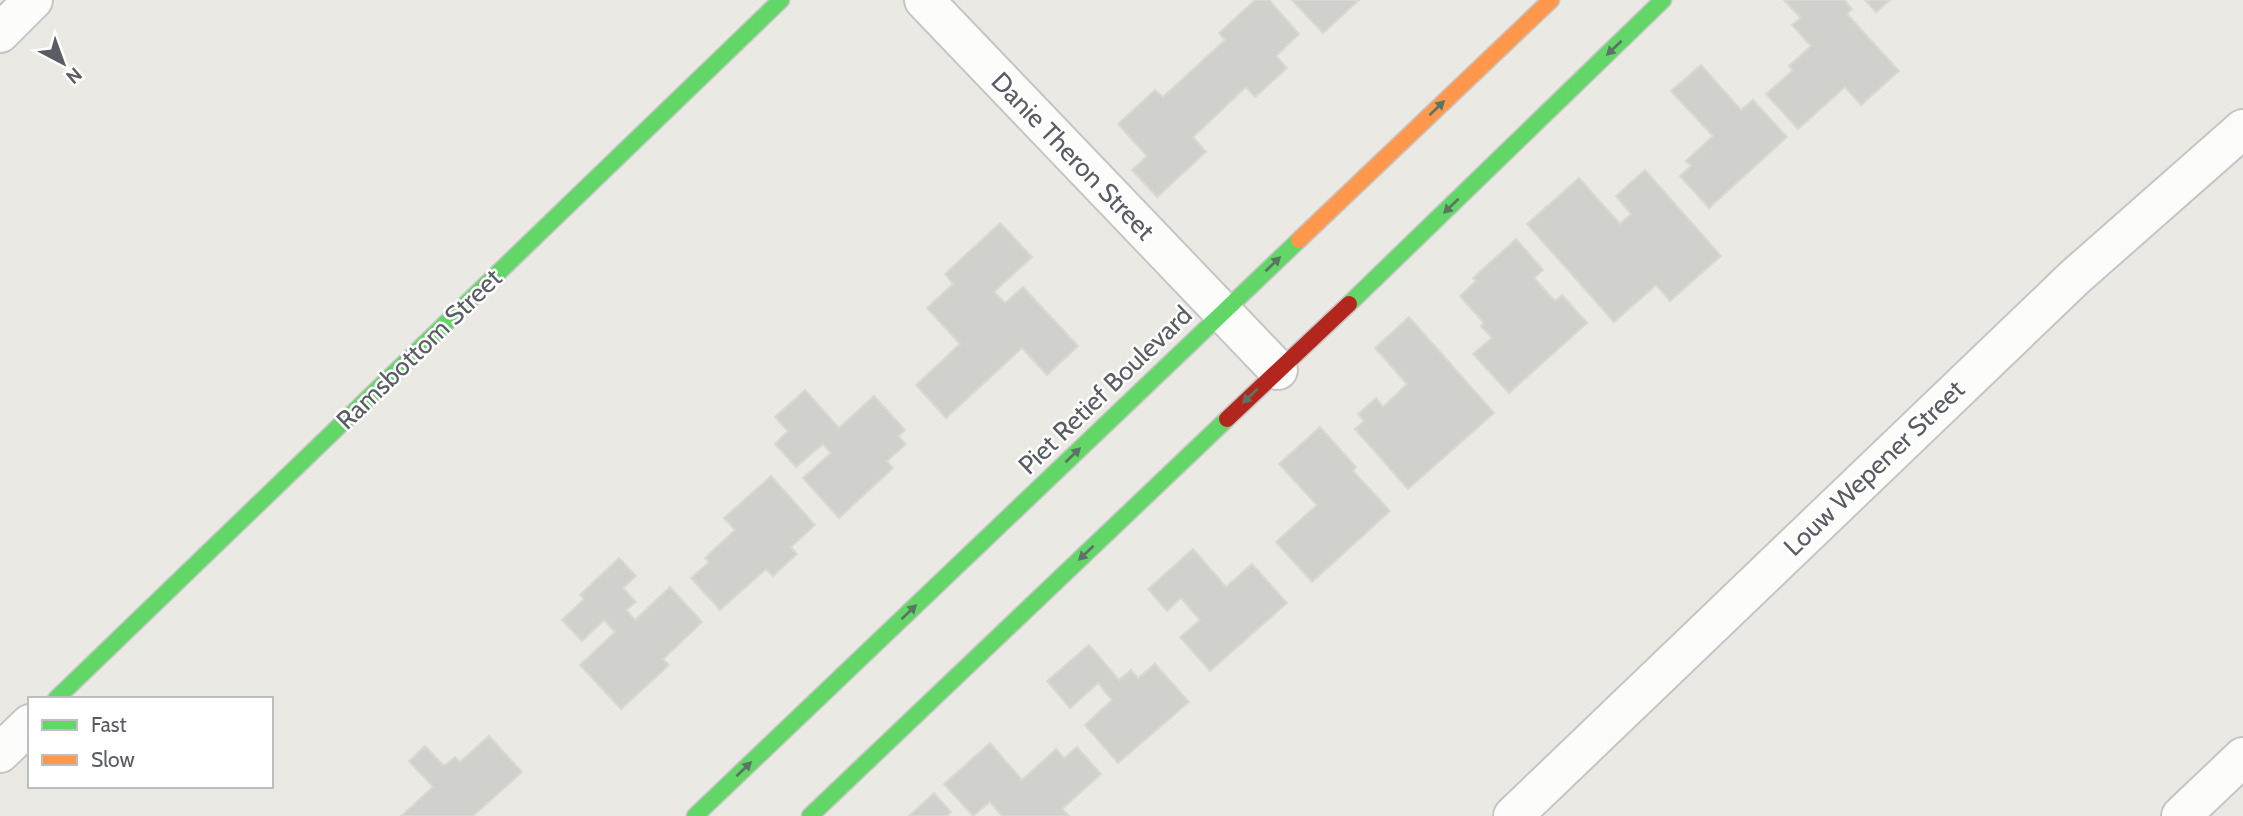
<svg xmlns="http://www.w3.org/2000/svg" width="2243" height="816" font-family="Cabin,sans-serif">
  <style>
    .building { fill: #d0d0cc; stroke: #dad8d2; stroke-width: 2 }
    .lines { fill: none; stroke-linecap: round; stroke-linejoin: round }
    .street-casing { stroke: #c6c5c5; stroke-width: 42 }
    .fast-casing { stroke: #c6c6c6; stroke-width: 19 }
    .slow-casing { stroke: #c6c6c6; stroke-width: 19 }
    .jam-casing { stroke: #c6c6c6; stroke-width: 19 }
    .street { stroke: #fcfcfb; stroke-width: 38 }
    .fast { stroke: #63d668; stroke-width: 16 }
    .slow { stroke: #ff974d; stroke-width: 16 }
    .jam { stroke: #b3261e; stroke-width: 16 }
    .oneway { fill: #5b7464 }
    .labels { text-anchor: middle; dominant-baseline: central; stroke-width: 5; stroke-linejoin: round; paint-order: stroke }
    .street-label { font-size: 26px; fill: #595c63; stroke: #fff }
  </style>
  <rect width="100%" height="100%" fill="#eae9e3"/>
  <g class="building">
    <path d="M1255,0H1269L1299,34L1276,56L1287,68L1255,97L1246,87L1193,137L1206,152L1157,197L1132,170L1147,156L1118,124L1155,90L1163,97L1225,40L1219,33Z"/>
    <path d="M1292,0H1359L1323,33Z"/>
    <path d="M1784,0H1844L1852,9L1847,14L1899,71L1861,105L1845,87L1798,129L1766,94L1793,70L1789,66L1811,46L1792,25L1801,18Z"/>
    <path d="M1865,0H1890L1876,12Z"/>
    <path d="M1701,65L1741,110L1753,100L1787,137L1709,208L1680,176L1691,166L1686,161L1713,136L1671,91Z"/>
    <path d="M1645,170L1721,256L1670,301L1656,285L1614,322L1527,224L1579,178L1620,224L1631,214L1616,196Z"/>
    <path d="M1000,223L1032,257L994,292L1005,303L1023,287L1078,346L1047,375L1022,348L946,418L916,385L960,344L927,308L953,284L945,274Z"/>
    <path d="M1516,239L1543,270L1534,278L1555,301L1562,295L1587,323L1509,393L1473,354L1492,338L1481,326L1484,323L1460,296L1476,281L1473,278Z"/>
    <path d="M1409,317L1494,413L1408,489L1355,429L1364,421L1358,414L1376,398L1383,407L1407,384L1375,348Z"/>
    <path d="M805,390L839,428L874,396L905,430L898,436L906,444L887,461L893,468L839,518L803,478L831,453L823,444L796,467L775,444L788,431L775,417Z"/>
    <path d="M1320,427L1356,467L1353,471L1390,511L1312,582L1276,542L1317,505L1279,464Z"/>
    <path d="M771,476L815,525L791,547L797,554L773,576L766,569L720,610L691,578L709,562L705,558L735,530L724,518Z"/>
    <path d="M1193,549L1226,587L1252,564L1287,603L1210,671L1180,637L1200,620L1181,598L1167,611L1148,589Z"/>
    <path d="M619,558L636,576L623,588L636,602L626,610L635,620L670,587L702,622L663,659L669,665L621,709L580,665L615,632L604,620L582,641L562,620L584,599L580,595Z"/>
    <path d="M1089,645L1119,680L1131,670L1138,678L1155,664L1189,702L1118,763L1085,725L1112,700L1098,683L1070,708L1047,681Z"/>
    <path d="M489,736L522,772L473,816H401L433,787L409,761L425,746L444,766L455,757L460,762Z"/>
    <path d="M990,743L1022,780L1056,749L1064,758L1077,747L1101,774L1062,809L1069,816H1002L990,802L973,816L944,784Z"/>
    <path d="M934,793L951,812L947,816H909Z"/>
  </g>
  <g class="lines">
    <g class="street-casing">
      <g id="street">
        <path d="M924,0L1278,370"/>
        <path d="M0,33L33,0"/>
        <path d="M0,753L30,724"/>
        <path d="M1513,816L2075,277L2243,129"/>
        <path d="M2181,816L2243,757"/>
      </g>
    </g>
    <g class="fast-casing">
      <g id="fast">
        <path d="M1349,304L1663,0"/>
        <path d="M56,699L781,0"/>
        <path d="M695,816L1299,240"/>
        <path d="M810,816L1227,419"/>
      </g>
    </g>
    <g class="slow-casing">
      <path id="slow" d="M1299,240L1551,0"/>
    </g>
    <g class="jam-casing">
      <path id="jam" d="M1227,419L1349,304"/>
    </g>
    <use href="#street" class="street"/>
    <use href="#fast" class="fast"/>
    <use href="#slow" class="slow"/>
    <use href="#jam" class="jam"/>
  </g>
  <defs><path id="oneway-solid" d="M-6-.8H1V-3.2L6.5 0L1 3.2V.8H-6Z" transform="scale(1.75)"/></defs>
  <g class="oneway">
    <use href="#oneway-solid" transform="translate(1614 48) rotate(136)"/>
    <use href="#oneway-solid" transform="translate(1437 108) rotate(-44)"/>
    <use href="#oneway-solid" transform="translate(1451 206) rotate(136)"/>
    <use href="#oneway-solid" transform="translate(1273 264) rotate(-44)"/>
    <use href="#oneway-solid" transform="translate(1250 396) rotate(136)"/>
    <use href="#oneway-solid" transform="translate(1073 455) rotate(-44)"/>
    <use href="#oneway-solid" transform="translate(1086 553) rotate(136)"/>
    <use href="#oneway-solid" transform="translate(909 612) rotate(-44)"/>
    <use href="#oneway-solid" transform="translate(744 769) rotate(-44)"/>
  </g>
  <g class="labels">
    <g class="street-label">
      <text transform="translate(1073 156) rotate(46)">Danie Theron Street</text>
      <text transform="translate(419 349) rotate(-44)">Ramsbottom Street</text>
      <text transform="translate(1105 390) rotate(-44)">Piet Retief Boulevard</text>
      <text transform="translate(1874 468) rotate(-44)">Louw Wepener Street</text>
    </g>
  </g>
  <rect x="28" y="697" width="245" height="91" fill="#ffffff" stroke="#bdbec1" stroke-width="2"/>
  <rect x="42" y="720" width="35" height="10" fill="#63d668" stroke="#bdbec1" stroke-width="2"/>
  <text x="91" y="732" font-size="21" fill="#595c63">Fast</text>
  <rect x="42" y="755" width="35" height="10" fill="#ff974d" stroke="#bdbec1" stroke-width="2"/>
  <text x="91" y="767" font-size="21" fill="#595c63">Slow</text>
  <g transform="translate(63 63) rotate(139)" stroke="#ffffff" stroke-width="5" paint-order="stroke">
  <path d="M0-5L12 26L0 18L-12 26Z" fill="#595c63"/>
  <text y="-10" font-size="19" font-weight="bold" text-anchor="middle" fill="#595c63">N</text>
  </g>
</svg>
